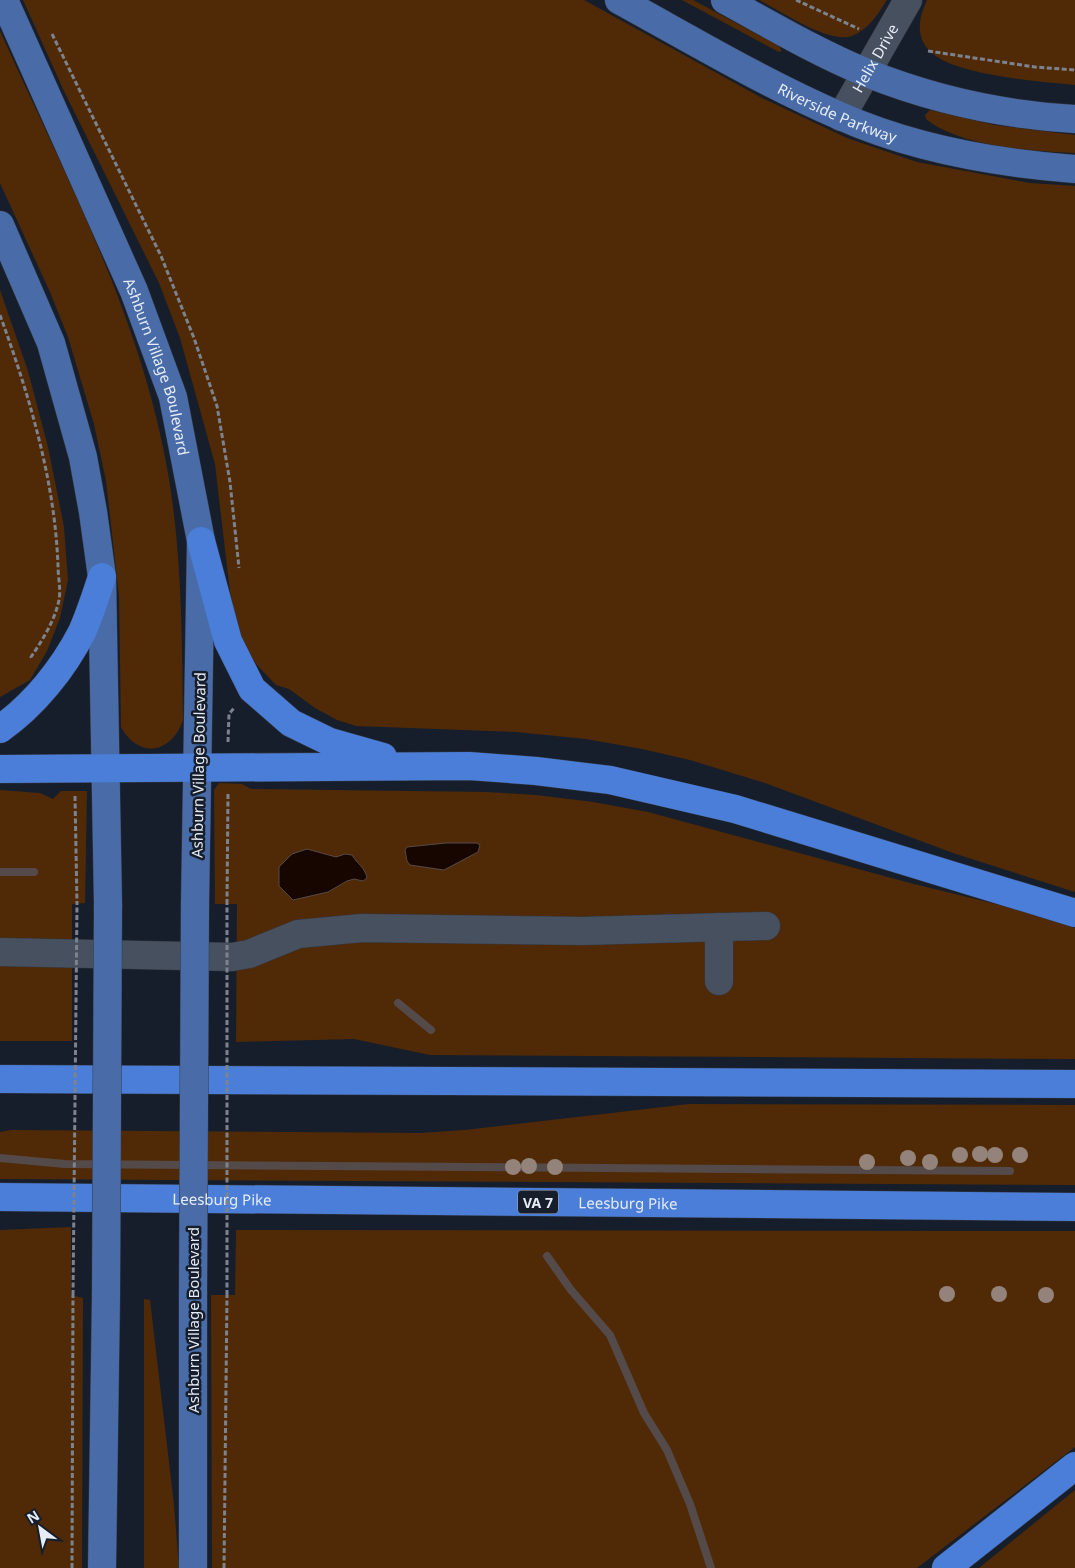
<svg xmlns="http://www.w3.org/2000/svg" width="1075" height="1568" font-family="'Noto Sans',sans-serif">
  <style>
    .green { fill: #502a06 }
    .water { fill: #170500; stroke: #554a4a }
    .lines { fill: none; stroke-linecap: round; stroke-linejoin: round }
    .stream { stroke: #554a4a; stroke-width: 8 }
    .minor-casing { stroke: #353a45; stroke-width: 29 }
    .major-casing { stroke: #353a45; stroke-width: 29 }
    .highway-casing { stroke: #353a45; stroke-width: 29 }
    .path { stroke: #7c838e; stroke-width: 3; stroke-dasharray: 5 2.5; stroke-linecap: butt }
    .minor { stroke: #47505f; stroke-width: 28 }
    .major { stroke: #496ca8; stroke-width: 28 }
    .highway { stroke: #4a7ed8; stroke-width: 28 }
    .major-bridge-casing { stroke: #353a45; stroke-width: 29; stroke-linecap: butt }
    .path-bridge { stroke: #7c838e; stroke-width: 3; stroke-dasharray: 5 2.5; stroke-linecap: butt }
    .major-bridge { stroke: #496ca8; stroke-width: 28 }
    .tree { fill: #94837a }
    .labels { text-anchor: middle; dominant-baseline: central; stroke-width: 5; stroke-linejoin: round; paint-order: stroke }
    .shield { fill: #171e2b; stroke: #a8aeb8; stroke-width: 1 }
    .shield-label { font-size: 14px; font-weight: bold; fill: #e6ecf5 }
    .street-label { font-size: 15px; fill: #e6ecf5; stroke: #171e2b }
  </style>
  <rect width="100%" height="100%" fill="#171e2b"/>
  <g class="green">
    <path d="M23,0H584L762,98L847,138L917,162L1030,183L1075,186V892L953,853L765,783L690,760L642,749L586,739L516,732L356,726L337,720L315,708L289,689L276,685L257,665L242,641L232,609L215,464L180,338L159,283L64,91Z"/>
    <path d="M682,0H693L779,46L782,51L779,52Z"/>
    <path d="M759,0H887C878,14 868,30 852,36C828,44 781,11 759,0Z"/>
    <path d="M927,0H1075V85C1046,82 1017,80 988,74C947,65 902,53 927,0Z"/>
    <path d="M0,31C65,176 143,320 169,479C182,559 182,638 183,720C172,753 139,760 121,727L119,595L106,481L94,424L68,337L50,292L0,183Z"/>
    <path d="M930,110L994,125L1075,135V153C1031,151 961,147 926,119L925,115Z"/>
    <path d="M0,290L28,371L48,447L64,527L68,580L60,618L47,651L30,680L0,697Z"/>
    <path d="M219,783L242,784L251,789L487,792L536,795L593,802L648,812L910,883L1008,907L1075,928V1059L430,1055L354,1039L236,1042L237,904H215L214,790Z"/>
    <path d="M0,790L40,793L53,799L61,791H87L85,903L72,904V1041H0Z"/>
    <path d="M689,1104L1075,1105V1185L0,1179V1132L11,1130L420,1133L465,1130Z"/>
    <path d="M71,1227V1295L83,1298L82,1568H0V1230Z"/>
    <path d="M236,1230L1075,1231V1447L917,1568H212L211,1295H235Z"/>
    <path d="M144,1299L150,1300L174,1505L179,1568H144Z"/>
    <path d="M1075,1490V1568H979Z"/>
  </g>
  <g class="water">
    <path d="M446,843H477L480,845L478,852L444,870L410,865L407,861L405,850L407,847Z"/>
    <path d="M307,849L336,857L345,854L352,855C357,864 365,867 367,878L363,881L354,879L347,881L328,892L293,900L279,886V867L292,854Z"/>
  </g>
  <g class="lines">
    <g class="stream">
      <path d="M0,872H34"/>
      <path d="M398,1003L431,1030"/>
      <path d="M0,1158L65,1164L1010,1171"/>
      <path d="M547,1256L571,1290L610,1335L644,1413L667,1450L690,1504L711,1568"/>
    </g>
    <g class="minor-casing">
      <g id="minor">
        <path id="s1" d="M841,117L908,0"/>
        <path d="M719,927V981"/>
        <path d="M0,952L232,957L249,954L298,934L362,928L582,931L766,926"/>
      </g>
    </g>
    <g class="major-casing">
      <g id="major">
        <path id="s2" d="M4,0L134,291L173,397L201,541L195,904"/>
        <path id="s3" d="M619,0C692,40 764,83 840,116C914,149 995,163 1075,169"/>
        <path d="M725,0C771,25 818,53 867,73C932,99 1005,115 1075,119"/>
        <path d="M0,225L51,343L83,457L93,512L102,577L108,904"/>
        <path d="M102,1568L106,1295"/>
        <path d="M193,1568V1295"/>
      </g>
    </g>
    <g class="highway-casing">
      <g id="highway">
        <path d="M201,541L228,641L252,689L291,723L330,742L383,757"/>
        <path d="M0,729C34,705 63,669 82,632C90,614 96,595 102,577"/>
        <path d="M0,769L469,766L536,771L610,780L735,809L1075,913"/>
        <path d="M0,1079L1075,1084"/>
        <path id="s4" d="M0,1197L1075,1207"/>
        <path d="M946,1568L1075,1466"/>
      </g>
    </g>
    <g class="path">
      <path d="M796,0L859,29"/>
      <path d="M52,34L161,256L194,338L217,406L230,482L239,568"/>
      <path d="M928,51L1035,67L1075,70"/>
      <path d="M0,315C29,395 55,480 58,566C58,576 61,590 59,600C55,620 42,641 31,657L32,659"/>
      <path d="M228,742L229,714L234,708"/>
      <path d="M75,796L77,904"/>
      <path d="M227,904L228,793"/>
      <path d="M72,1568L73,1295"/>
      <path d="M224,1568L227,1295"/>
    </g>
    <use href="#minor" class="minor"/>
    <use href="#major" class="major"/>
    <use href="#highway" class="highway"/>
    <g class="major-bridge-casing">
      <g id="major-bridge">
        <path d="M106,1295L108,904"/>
        <path d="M193,1295L195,904"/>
      </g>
    </g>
    <g class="path-bridge">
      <path d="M73,1295L77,904"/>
      <path d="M227,1295V904"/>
    </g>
    <use href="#major-bridge" class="major-bridge"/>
  </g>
  <g class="tree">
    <circle cx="980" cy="1154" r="8"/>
    <circle cx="960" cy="1155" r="8"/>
    <circle cx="995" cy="1155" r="8"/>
    <circle cx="1020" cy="1155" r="8"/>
    <circle cx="908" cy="1158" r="8"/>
    <circle cx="867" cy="1162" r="8"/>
    <circle cx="930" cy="1162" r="8"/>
    <circle cx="529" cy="1166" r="8"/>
    <circle cx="513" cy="1167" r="8"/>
    <circle cx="555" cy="1167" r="8"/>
    <circle cx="947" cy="1294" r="8"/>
    <circle cx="999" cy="1294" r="8"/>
    <circle cx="1046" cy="1295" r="8"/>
  </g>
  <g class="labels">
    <rect class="shield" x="518" y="1190.5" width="40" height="23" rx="4"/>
    <g class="shield-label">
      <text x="538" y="1202">VA 7</text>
    </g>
    <g class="street-label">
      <text stroke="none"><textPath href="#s1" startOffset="68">Helix Drive</textPath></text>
      <text stroke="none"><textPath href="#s3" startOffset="246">Riverside Parkway</textPath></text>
      <text stroke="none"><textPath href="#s2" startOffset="398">Ashburn Village Boulevard</textPath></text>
      <text transform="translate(198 765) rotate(-89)">Ashburn Village Boulevard</text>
      <text stroke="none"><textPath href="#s4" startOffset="222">Leesburg Pike</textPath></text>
      <text stroke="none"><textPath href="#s4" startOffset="628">Leesburg Pike</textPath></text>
      <text transform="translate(193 1320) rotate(-90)">Ashburn Village Boulevard</text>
    </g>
  </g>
  <g transform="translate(40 1528) rotate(328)" stroke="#171e2b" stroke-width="4" paint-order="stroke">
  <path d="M0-4L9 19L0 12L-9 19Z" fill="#e6ecf5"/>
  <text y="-8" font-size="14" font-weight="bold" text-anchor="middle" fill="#e6ecf5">N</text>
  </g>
</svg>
